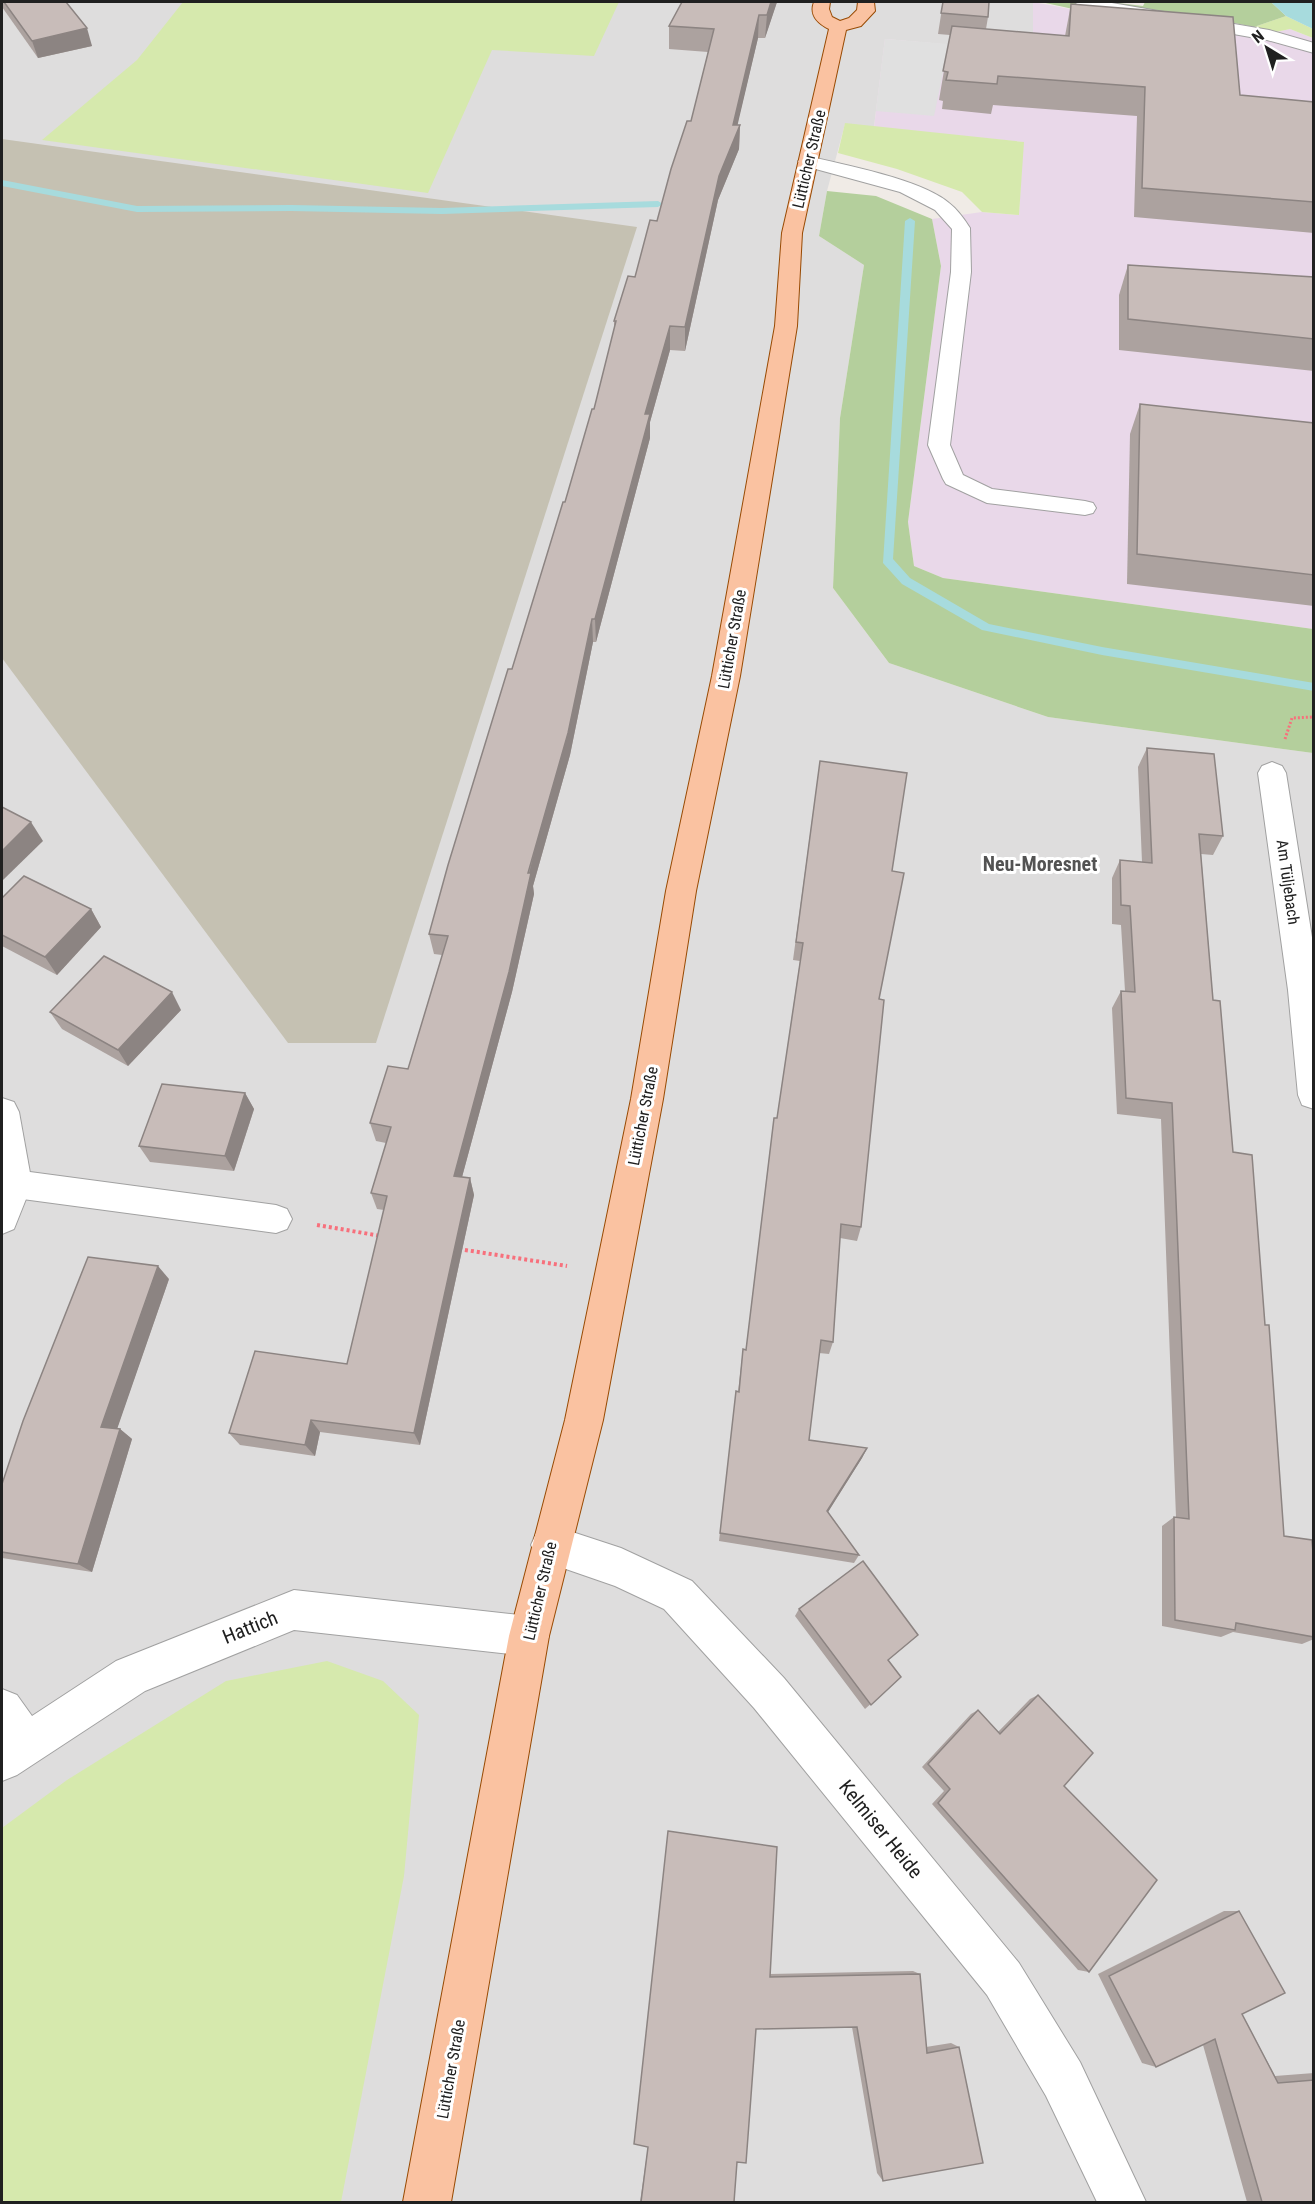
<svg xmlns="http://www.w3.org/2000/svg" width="1315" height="2204" font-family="'Roboto Condensed',sans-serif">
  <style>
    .residential { fill: #dedddd }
    .industrial { fill: #e9d8e9 }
    .construction { fill: #c5c1b2 }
    .grass { fill: #d6e9ad }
    .forest { fill: #b4cf9c }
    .parking { fill: #e0e0e0 }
    .water { fill: #a7dbdd }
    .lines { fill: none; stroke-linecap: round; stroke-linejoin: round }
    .stream { fill: #a7dbdd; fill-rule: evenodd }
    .service-casing { stroke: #a1a1a1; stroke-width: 2 }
    .minor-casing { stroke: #a1a1a1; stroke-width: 2 }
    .primary-casing { stroke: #984a03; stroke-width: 2 }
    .path-far1 { stroke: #f7707c; stroke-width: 3; stroke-dasharray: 2 2; stroke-linecap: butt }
    .path { stroke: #f7707c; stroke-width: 4; stroke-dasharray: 3 3; stroke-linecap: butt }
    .service { fill: #fff; fill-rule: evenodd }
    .minor { fill: #fff; fill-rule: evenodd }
    .primary { fill: #fac2a1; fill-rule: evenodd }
    .wall { fill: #aca29f }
    .shaded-wall { fill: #8c8482 }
    .building { fill: #c8bcb9; stroke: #8c8482; stroke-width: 1.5 }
    .labels { text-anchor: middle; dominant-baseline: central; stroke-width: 6; stroke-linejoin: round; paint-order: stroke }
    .street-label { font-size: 16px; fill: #202020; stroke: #fff }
    .quarter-label { font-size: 20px; font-weight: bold; fill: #535353; stroke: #fff }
    .near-street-label { font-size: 20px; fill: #202020; stroke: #fff }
  </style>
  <rect width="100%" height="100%" fill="#f0ebe6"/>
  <path class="residential" d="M2,2H1033L1034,52L885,39L874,127L845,124L827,191L819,236L864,265L840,418L833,588L889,663L1048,717L1313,753V2202H2Z"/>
  <path class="industrial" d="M1033,2L1096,14L1200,16L1276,32L1290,29L1313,38V629L943,578L914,566L908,522L941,266L932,219L982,212L1019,215L1023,142L874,127L885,39L1033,52Z"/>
  <path class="construction" d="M2,139L637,227L376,1043H288L2,658Z"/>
  <g class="grass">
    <path d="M183,2H619L594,56L492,50L428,193L42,140L137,60Z"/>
    <path d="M1286,16L1313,29V38L1290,29L1276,32L1254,27Z"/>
    <path d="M845,123L1024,142L1019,215L982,212L962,192L897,169L838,153Z"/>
    <path d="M327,1661L383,1681L419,1715L404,1876L341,2202H2V1828L67,1780L226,1681Z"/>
  </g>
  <g class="forest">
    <path d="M1041,2H1110L1143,6L1145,2H1271L1286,16L1254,27L1200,16L1096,14Z"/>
    <path d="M827,191L876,196L932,219L941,266L908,522L914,566L943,578L1313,629V753L1048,717L889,663L833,588L840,418L864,265L819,236Z"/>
  </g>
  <path class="parking" d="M885,39L949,44L934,116L876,111Z"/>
  <path class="water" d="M1271,2H1313V29L1286,16Z"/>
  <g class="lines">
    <g class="stream">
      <path d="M2,180L137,206L291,205L442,208L658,201L663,204L658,207L442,214L291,211L137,212L2,186Z"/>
      <path d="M910,218L915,221L893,559L910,578L989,624L1102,647L1314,683V691L1102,655L982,630L902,584L883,563L905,221Z"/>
    </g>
    <g class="service-casing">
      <g id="service">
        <path d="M1074,2H1106L1269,30L1314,43V53L1267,40L1082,7Z"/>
        <path d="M807,156C844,165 921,179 949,203C957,209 965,220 970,228L971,272L950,445L963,475L992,489L1085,501L1093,503L1096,508L1093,513L1085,515L987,503L946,484L943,479L928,445L951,272L952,229L935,210L900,192L801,165L798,161Z"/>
        <path d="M15,1170L276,1205L287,1209L292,1219L287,1229L276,1233L15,1198L4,1194L2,1180L4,1174Z"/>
      </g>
    </g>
    <g class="minor-casing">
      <g id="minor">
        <path d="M1272,762L1282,766L1286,773L1314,950V1109L1302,1105L1298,1095L1288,990L1258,773L1262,766Z"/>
        <path d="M2,1098L14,1102L19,1112L32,1184L14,1229L2,1234Z"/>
        <path d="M551,1525L621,1548L692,1581L784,1678L1019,1963L1080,2062L1146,2202H1097L1046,2096L987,1995L754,1708L664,1609L615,1586L537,1559L531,1545L537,1531Z"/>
        <path d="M294,1590L529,1616L543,1622L549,1636L543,1650L529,1656L294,1630L145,1691L17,1775L2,1781V1689L17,1695L32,1716L116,1661Z"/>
      </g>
    </g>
    <g class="primary-casing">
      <path id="primary" d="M814,2H830L829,9L832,17L840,21L849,18L857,10L858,2H874L875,11L861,26L846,30L802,233L797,326L740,676L696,891L663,1099L603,1420L549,1636L451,2202H403L509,1636L565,1420L631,1099L666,891L712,676L775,326L782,233L829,29C817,23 809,15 814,2Z"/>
    </g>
    <path class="path-far1" d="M1285,739L1292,718L1314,717"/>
    <g class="path">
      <path d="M317,1225L381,1236"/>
      <path d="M459,1249L567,1266"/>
    </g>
    <use href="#service" class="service"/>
    <use href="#minor" class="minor"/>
    <use href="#primary" class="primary"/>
  </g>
  <g class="wall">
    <path d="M2,2H66L92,46L38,58L2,7Z"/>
    <path d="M682,2H777L765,38H758L737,125H740L739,149L718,200L685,351L670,350L650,422V438L596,642H593L570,755L533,886L534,894L512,992L462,1177L470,1178L474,1195L420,1445L320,1432L315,1456L240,1445L229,1433L347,1364L384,1210L377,1209L371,1193L386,1143L376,1141L370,1123L408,1069L442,955L434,954L429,934L594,409L614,329V321L635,277L657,221L691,121L708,52L669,49V26Z"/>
    <path d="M943,2L988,17L986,29L1065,36L1071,4L1240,95L1314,102V233L1134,217L1137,116L993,105L991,114L942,109L943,101L939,100L950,35L938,34Z"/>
    <path d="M1128,265L1314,277V371L1119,350V295Z"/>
    <path d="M1140,404L1314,423V606L1127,584L1130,434Z"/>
    <path d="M1147,748L1223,836L1213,855L1201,854L1213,1000L1233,1152L1265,1325L1284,1536L1314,1637V1639L1302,1644L1233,1632L1221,1637L1162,1626V1526L1174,1517H1176L1161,1119L1117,1114L1112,1008L1121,991H1125L1121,925L1112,924V878L1120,860L1142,862L1138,767Z"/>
    <path d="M820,761L892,871L879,999L861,1227L857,1241L840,1238L833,1342L829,1354L819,1353L809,1440L867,1448L862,1458L828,1512L859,1555L854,1563L719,1541L735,1402L736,1391L738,1392L743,1349L746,1350L772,1133L774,1118H777L800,961L793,960Z"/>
    <path d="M2,898L91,909L101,927L57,975L2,946Z"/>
    <path d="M181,1010L128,1066L62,1029L50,1012Z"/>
    <path d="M245,1093L254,1109L234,1171L150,1162L139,1146Z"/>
    <path d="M169,1279L117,1428L120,1429L132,1439L92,1572L2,1558V1484Z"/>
    <path d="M799,1609L911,1641L888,1660L901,1677L865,1709L795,1616Z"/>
    <path d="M1038,1695L1064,1786L1089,1972L1078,1970L932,1804L944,1791L922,1767L971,1714L978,1710L998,1732L1030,1699Z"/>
    <path d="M1224,1911H1239L1242,2014L1275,2076L1314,2073V2202H1247L1203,2045L1156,2067L1142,2063L1098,1974Z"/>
    <path d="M913,1971L920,1974L926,2047L951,2043L959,2047L883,2181L877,2173L852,2027L756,2029L737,2162L734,2202H640L648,2147L770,1974Z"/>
  </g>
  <g class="shaded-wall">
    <path d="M771,2H777L765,38L767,15Z"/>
    <path d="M759,15L758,38L734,140L740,125L739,149L718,200L685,351V327L719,176L733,125Z"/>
    <path d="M87,28L92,46L38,58L32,41Z"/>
    <path d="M670,326V350L650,422V438L596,642L595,619L645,414Z"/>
    <path d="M592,619L593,642L570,755L533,886L534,894L512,992L458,1192L454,1176Z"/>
    <path d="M31,822L43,841L2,881V851Z"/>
    <path d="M91,909L101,927L57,975L45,957Z"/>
    <path d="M172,992L181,1010L128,1066L118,1050Z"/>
    <path d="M245,1093L254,1109L234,1171L225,1156Z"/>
    <path d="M470,1178L474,1195L420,1445L414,1433Z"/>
    <path d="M158,1266L169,1279L114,1438L101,1427Z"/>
    <path d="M311,1420L320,1432L315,1456L305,1445Z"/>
    <path d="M120,1429L132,1439L92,1572L78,1564Z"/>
    <path d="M867,1448L862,1458L823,1520L827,1511Z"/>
  </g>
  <g class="building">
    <path d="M4,2H66L87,28L32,41Z"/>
    <path d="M682,2H771L767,15H759L733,125H740L719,176L685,327L670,326L645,414H650L595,619H592L568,733L528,873H531L509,972L454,1176L470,1178L414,1433L311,1420L305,1445L229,1433L255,1351L347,1364L387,1196L371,1193L391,1127L370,1123L388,1066L408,1069L448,936L429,934L448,865L508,669H512L563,502H565L592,409H594L616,321H614L628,276L635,277L650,220L657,221L671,169L687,121H691L714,29L669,26Z"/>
    <path d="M943,2H989L988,17L941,13Z"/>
    <path d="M1071,4L1233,17L1240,95L1314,102V202L1142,188L1145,87L998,76L997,84L946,80L948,72L943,71L952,26L1069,36Z"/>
    <path d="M1128,265L1314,277V339L1128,319Z"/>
    <path d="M1140,404L1314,423V575L1137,554Z"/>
    <path d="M1147,748L1214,754L1223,836L1199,834L1213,1000L1220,1001L1233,1152L1252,1155L1265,1325H1269L1284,1536L1312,1540L1314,1565V1637L1236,1623L1235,1630L1175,1620L1174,1517L1189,1519L1172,1103L1126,1098L1121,991L1135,992L1130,906L1121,905L1120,860L1152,863Z"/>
    <path d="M820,761L907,773L892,871L904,873L879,999L884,1000L861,1227L841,1224L833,1342L821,1340L809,1440L867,1448L827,1511L859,1555L720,1533L736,1391L739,1392L743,1349L746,1350L774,1118H777L803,943L796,942Z"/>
    <path d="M2,807L31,822L2,851Z"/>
    <path d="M24,876L91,909L45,957L2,935V898Z"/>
    <path d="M104,956L172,992L118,1050L50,1012Z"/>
    <path d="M162,1084L245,1093L225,1156L139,1146Z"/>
    <path d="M88,1257L158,1266L101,1427L120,1429L78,1564L2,1552V1484L23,1421Z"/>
    <path d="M863,1561L918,1635L888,1660L901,1677L871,1705L799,1609Z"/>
    <path d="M1038,1695L1093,1753L1064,1786L1157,1880L1089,1972L938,1803L950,1789L928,1764L978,1710L1000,1734Z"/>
    <path d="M668,1831L777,1847L770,1977L920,1974L927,2053L959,2047L983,2163L883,2181L857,2027L756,2029L746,2163L737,2162L734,2202H641L648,2147L634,2144Z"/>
    <path d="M1239,1911L1285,1993L1242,2014L1278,2083L1314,2080V2202H1262L1215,2039L1156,2067L1109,1976Z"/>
  </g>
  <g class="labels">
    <g class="street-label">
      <text transform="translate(809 159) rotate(-77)">Lütticher Straße</text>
      <text transform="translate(732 639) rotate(-80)">Lütticher Straße</text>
      <text transform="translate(1288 882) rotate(82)">Am Tüljebach</text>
      <text transform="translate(643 1116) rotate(-79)">Lütticher Straße</text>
      <text transform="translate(540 1591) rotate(-77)">Lütticher Straße</text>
      <text transform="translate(451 2069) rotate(-80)">Lütticher Straße</text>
    </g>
    <g class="quarter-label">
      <text x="1040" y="864">Neu-Moresnet</text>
    </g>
    <g class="near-street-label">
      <text transform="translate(250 1627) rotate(-22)">Hattich</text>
      <text transform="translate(881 1829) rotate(51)">Kelmiser Heide</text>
    </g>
  </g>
  <rect width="1315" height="2204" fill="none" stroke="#202020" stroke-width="6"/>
  <g transform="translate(1267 48) rotate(322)" stroke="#ffffff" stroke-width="4.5" paint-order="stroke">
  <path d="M0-4.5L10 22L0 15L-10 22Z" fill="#202020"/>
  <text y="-9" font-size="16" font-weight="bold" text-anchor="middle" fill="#202020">N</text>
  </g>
</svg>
